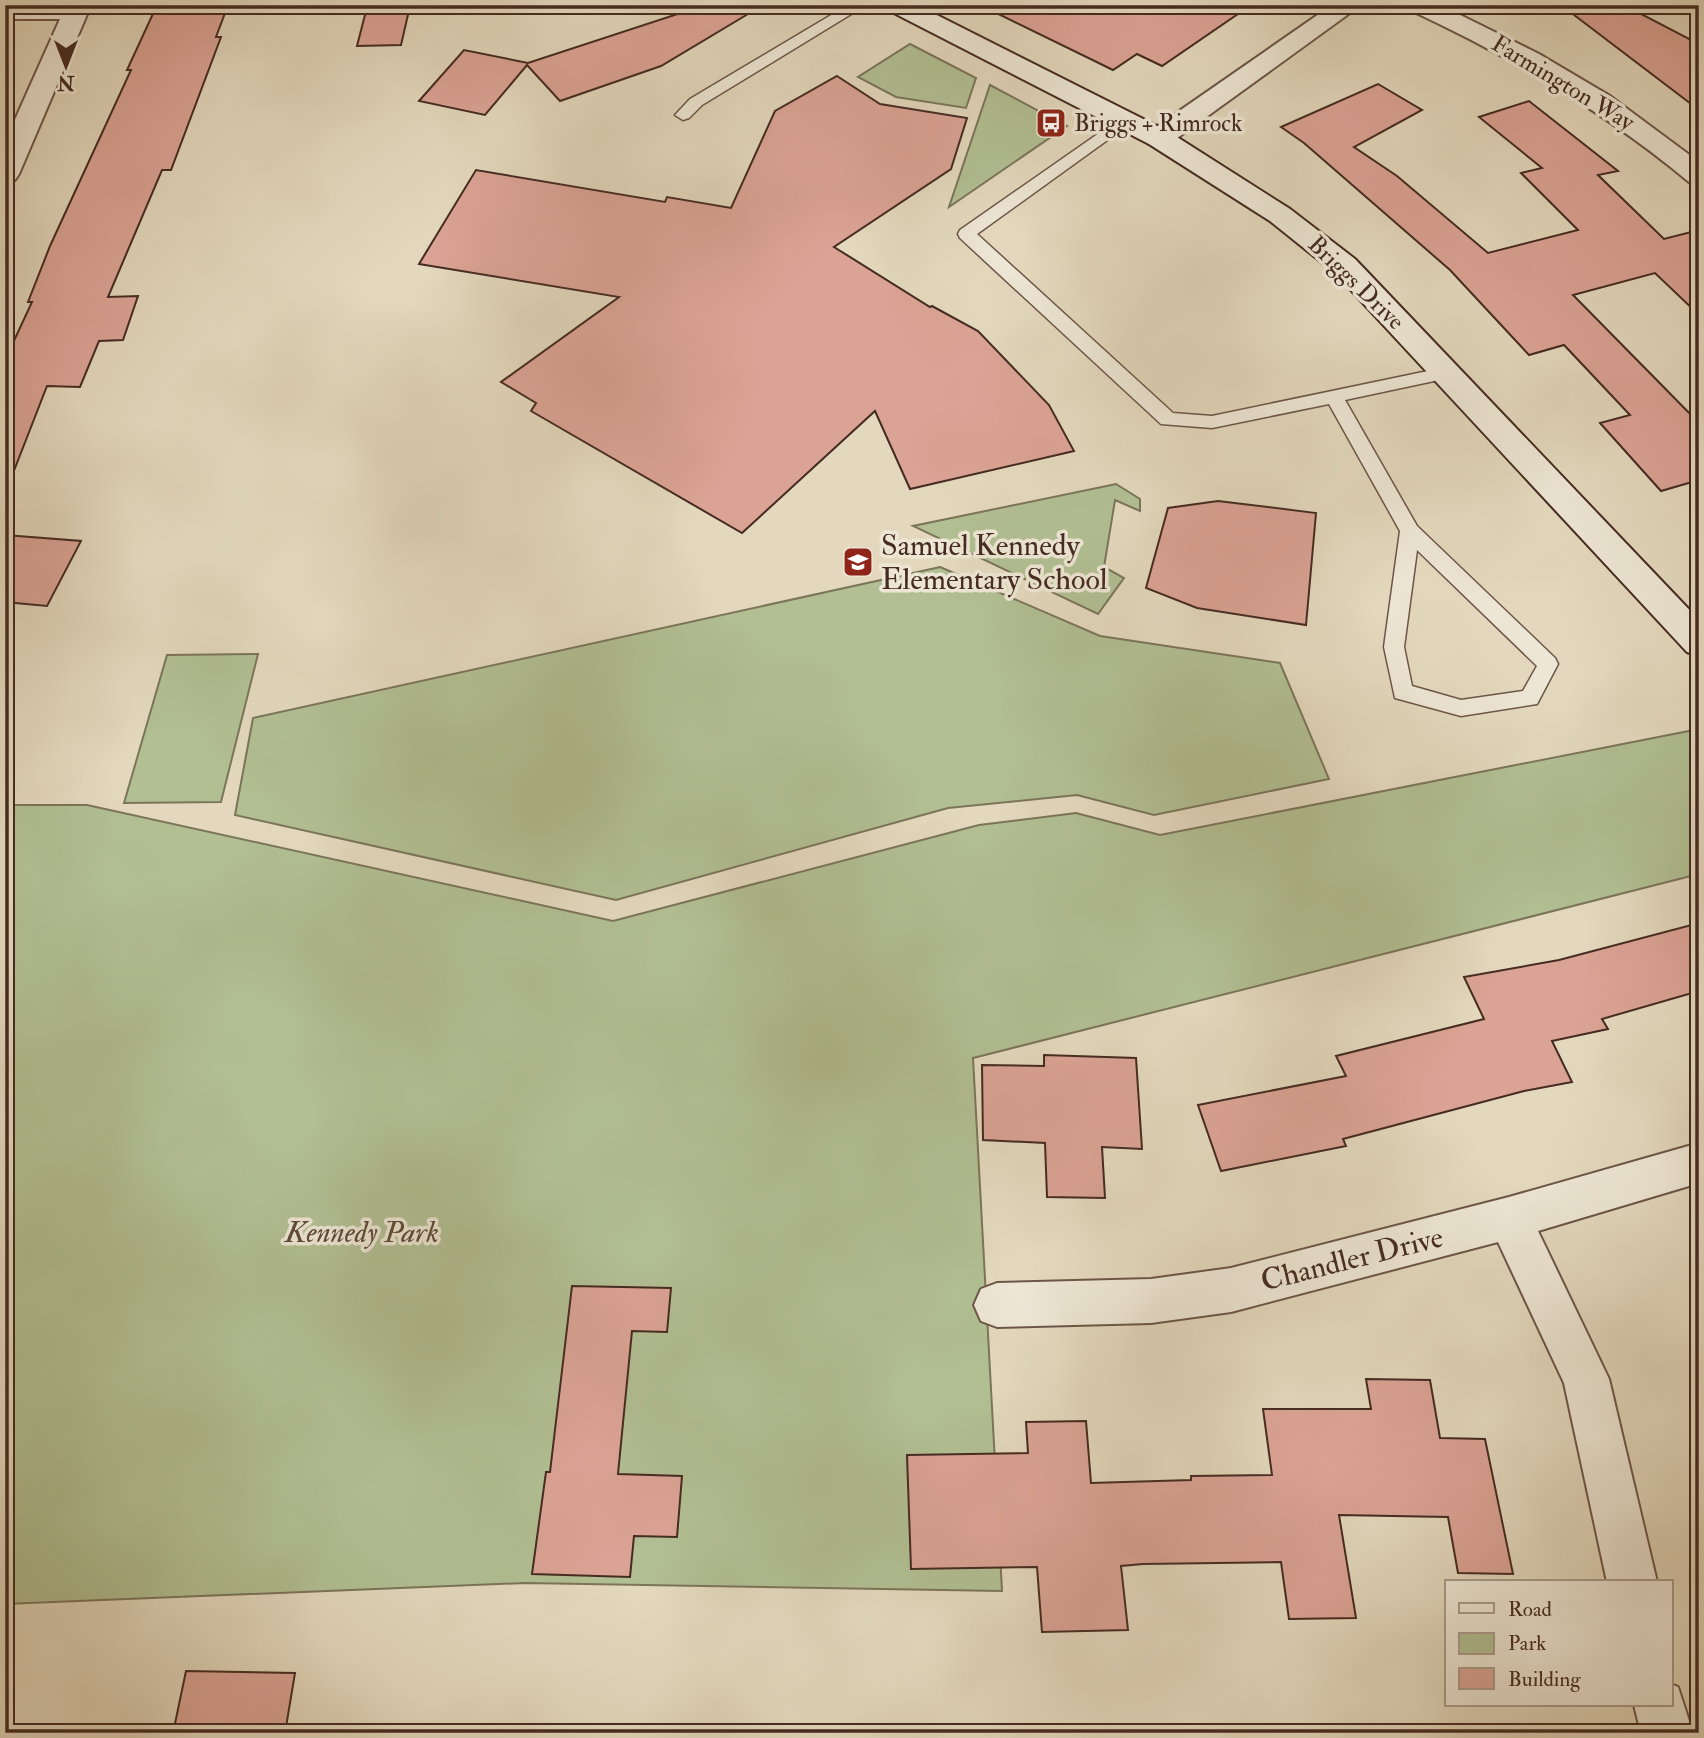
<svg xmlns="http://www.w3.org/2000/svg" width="1704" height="1738" font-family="'IM FELL Double Pica',serif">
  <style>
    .green { fill: #b1bf93; stroke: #7b755a; stroke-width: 2 }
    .building { fill: #dba395; stroke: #452b21; stroke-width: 2 }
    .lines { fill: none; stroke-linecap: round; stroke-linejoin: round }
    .lane-casing { stroke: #6c5648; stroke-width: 3 }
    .street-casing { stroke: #6c5648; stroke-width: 4 }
    .secondary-casing { stroke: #452b21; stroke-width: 4 }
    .lane { fill: #ede6d4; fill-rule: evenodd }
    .street { fill: #ede6d4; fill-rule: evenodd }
    .secondary { fill: #ede6d4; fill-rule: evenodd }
    .labels { text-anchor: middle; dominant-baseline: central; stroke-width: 7; stroke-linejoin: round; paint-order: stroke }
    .far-street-label { font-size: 24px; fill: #452b21; stroke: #ede6d4 }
    .far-poi-label { font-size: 24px; fill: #452b21; stroke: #ede6d4; text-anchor: start }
    .poi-label { font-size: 30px; fill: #452b21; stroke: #ede6d4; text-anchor: start }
    .park-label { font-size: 30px; font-style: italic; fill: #5b4938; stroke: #ede6d4 }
    .street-label { font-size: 30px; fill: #452b21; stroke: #ede6d4 }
  </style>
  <rect width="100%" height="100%" fill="#e3d8bd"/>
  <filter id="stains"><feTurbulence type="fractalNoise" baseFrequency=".00286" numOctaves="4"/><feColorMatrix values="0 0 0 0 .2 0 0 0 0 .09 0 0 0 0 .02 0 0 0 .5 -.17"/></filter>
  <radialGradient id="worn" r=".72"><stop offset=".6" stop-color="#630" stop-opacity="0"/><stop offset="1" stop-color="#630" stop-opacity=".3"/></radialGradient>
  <g class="green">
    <path d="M910,44L976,78L966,108L896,97L858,77Z"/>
    <path d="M990,85L1067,126L949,207Z"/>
    <path d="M1116,484L1140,499V511L1115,500L1104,567L1124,578L1098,614L913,526Z"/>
    <path d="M940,567L1100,636L1280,663L1329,779L1154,815L1077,795L948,808L616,900L235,815L253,718Z"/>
    <path d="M258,654L221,802L124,803L167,655Z"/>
    <path d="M1699,729V874L973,1058L1002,1591L525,1583L5,1604V805H87L613,921L979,825L1076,813L1160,835Z"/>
  </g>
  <g class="building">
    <path d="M157,5H228L216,37H221L171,170H162L108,297L138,296L123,340L99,341L80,387L47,386L8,486L5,485V360L32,302H28L50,246L131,70H127Z"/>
    <path d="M705,5H763L661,66L560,101L527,65L485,115L419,101L464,50L528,63Z"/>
    <path d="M980,5H1251L1162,66L1137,54L1113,70Z"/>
    <path d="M1561,5H1624L1699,44V110Z"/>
    <path d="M410,6L401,45L357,46L367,7Z"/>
    <path d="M837,76L880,104L967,118L951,169L834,247L930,307L932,306L978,331L1049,405L1074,451L910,489L875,411L742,533L531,411L536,403L501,382L619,297L419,264L476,170L665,202L667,197L731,208L775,111Z"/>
    <path d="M1378,84L1422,110L1354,147L1397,176L1488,253L1578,230L1521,173L1542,168L1479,117L1529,101L1618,171L1598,175L1664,239L1699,230V315L1655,273L1573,295L1699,423V480L1661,491L1600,423L1630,415L1564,345L1529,355L1450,270L1304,143L1281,127Z"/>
    <path d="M1218,501L1316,513L1306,625L1197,608L1146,588L1168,508Z"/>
    <path d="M5,535L81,541L47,606L5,602Z"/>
    <path d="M1699,923V991L1602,1019L1608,1029L1552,1041L1572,1082L1524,1091L1343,1139L1346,1146L1221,1171L1198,1105L1346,1076L1336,1056L1484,1019L1464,977L1559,960Z"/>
    <path d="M1044,1055L1136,1058L1142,1149L1102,1147L1105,1198L1047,1197L1045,1143L983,1140L982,1065L1044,1066Z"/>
    <path d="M572,1286L671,1288L667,1332L632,1331L618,1474L682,1476L677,1537L634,1536L630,1577L532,1574L546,1472H550Z"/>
    <path d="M1366,1379L1430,1380L1440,1438L1485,1439L1513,1574L1458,1573L1448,1517L1339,1515L1356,1618L1289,1619L1281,1562L1143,1564L1121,1566L1128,1630L1042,1632L1037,1567L911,1569L907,1455L1028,1453L1026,1422L1086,1421L1091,1483L1191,1480V1476L1272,1475L1263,1409H1371Z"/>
    <path d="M186,1671L295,1673L285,1733H173Z"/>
  </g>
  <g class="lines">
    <g class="lane-casing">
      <g id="lane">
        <path d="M848,5H866L702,105L689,118L683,120L675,115L690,99Z"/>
        <path d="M1125,115L1133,120L1131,123L977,234L1173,413L1212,416L1447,367L1453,369L1456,373L1453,377L1345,400L1417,526L1555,658L1558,664L1537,704L1461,716L1395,698L1384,647L1400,531L1329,404L1212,428L1161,424L960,238L958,234L960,230ZM1417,550L1537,666L1523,691L1461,700L1412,686L1404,647Z"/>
      </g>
    </g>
    <g class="street-casing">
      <g id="street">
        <path d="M5,5H91L19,174L15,180L5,182V142L60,19H5Z"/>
        <path d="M1332,5H1361L1169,144L1159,146L1149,144L1145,138L1149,132Z"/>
        <path d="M1407,5H1440L1539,54L1610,96L1699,162V184L1689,182C1604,111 1511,57 1410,10Z"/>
        <path d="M1699,1143V1183L1538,1231L1609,1379L1657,1582H1607L1564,1383L1498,1242L1231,1312L1151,1323L997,1327L981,1321L974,1305L981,1289L997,1283L1151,1279L1231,1268L1509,1197Z"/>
        <path d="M1671,1684L1678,1687L1693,1733H1641L1634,1705H1671Z"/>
      </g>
    </g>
    <g class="secondary-casing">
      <path id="secondary" d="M885,5H917L1169,132L1290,209L1355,259L1699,620V656L1687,652L1335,273L1270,221L1149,144L888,10Z"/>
    </g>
    <use href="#lane" class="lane"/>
    <use href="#street" class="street"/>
    <use href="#secondary" class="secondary"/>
  </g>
  <defs>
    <g id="bus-square" transform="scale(1.575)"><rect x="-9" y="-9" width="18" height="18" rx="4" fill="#8f2418" stroke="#ede6d4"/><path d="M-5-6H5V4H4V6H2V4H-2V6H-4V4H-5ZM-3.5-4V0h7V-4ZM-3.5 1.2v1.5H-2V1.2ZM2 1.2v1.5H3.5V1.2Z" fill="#fff"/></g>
    <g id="school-square" transform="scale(1.575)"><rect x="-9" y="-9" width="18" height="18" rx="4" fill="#8f2418" stroke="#ede6d4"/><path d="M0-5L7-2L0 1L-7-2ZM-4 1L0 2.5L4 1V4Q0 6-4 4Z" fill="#fff"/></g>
  </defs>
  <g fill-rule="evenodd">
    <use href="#bus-square" x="1051" y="123"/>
    <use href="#school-square" x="858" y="562"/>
  </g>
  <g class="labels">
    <g class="far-street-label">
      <text transform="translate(1563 83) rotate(31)">Farmington Way</text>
      <text transform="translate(1356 283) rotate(44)">Briggs Drive</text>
    </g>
    <g class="far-poi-label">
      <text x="1074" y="123">Briggs + Rimrock</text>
    </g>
    <g class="poi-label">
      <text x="881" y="545">Samuel Kennedy<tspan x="881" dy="34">Elementary School</tspan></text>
    </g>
    <g class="park-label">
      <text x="362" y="1232">Kennedy Park</text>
    </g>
    <g class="street-label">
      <text transform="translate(1352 1259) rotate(-14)">Chandler Drive</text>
    </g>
  </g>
  <rect width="1704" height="1738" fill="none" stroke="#e3d8bd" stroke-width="28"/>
  <rect x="7" y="7" width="1690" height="1724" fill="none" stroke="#452b21" stroke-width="3.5"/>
  <rect x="14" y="14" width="1676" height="1710" fill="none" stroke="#452b21" stroke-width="2"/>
  <rect x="1445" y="1580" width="228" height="126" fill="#ede6d4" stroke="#aa9b8c" stroke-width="2"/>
  <rect x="1459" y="1603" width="35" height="10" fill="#ede6d4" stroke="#aa9b8c" stroke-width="2"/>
  <text x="1508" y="1616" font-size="21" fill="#452b21">Road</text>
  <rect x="1459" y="1633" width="35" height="21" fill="#b1bf93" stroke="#aa9b8c" stroke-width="2"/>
  <text x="1508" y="1650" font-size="21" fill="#452b21">Park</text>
  <rect x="1459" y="1668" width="35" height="21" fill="#dba395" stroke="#aa9b8c" stroke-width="2"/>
  <text x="1508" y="1686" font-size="21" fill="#452b21">Building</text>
  <g transform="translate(66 66) rotate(180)" stroke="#ede6d4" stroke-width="5" paint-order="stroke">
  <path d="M0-5L12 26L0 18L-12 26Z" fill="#452b21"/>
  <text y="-10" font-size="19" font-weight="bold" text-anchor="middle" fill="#452b21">N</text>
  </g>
  <rect width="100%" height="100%" filter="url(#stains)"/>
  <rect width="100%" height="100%" fill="url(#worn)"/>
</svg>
